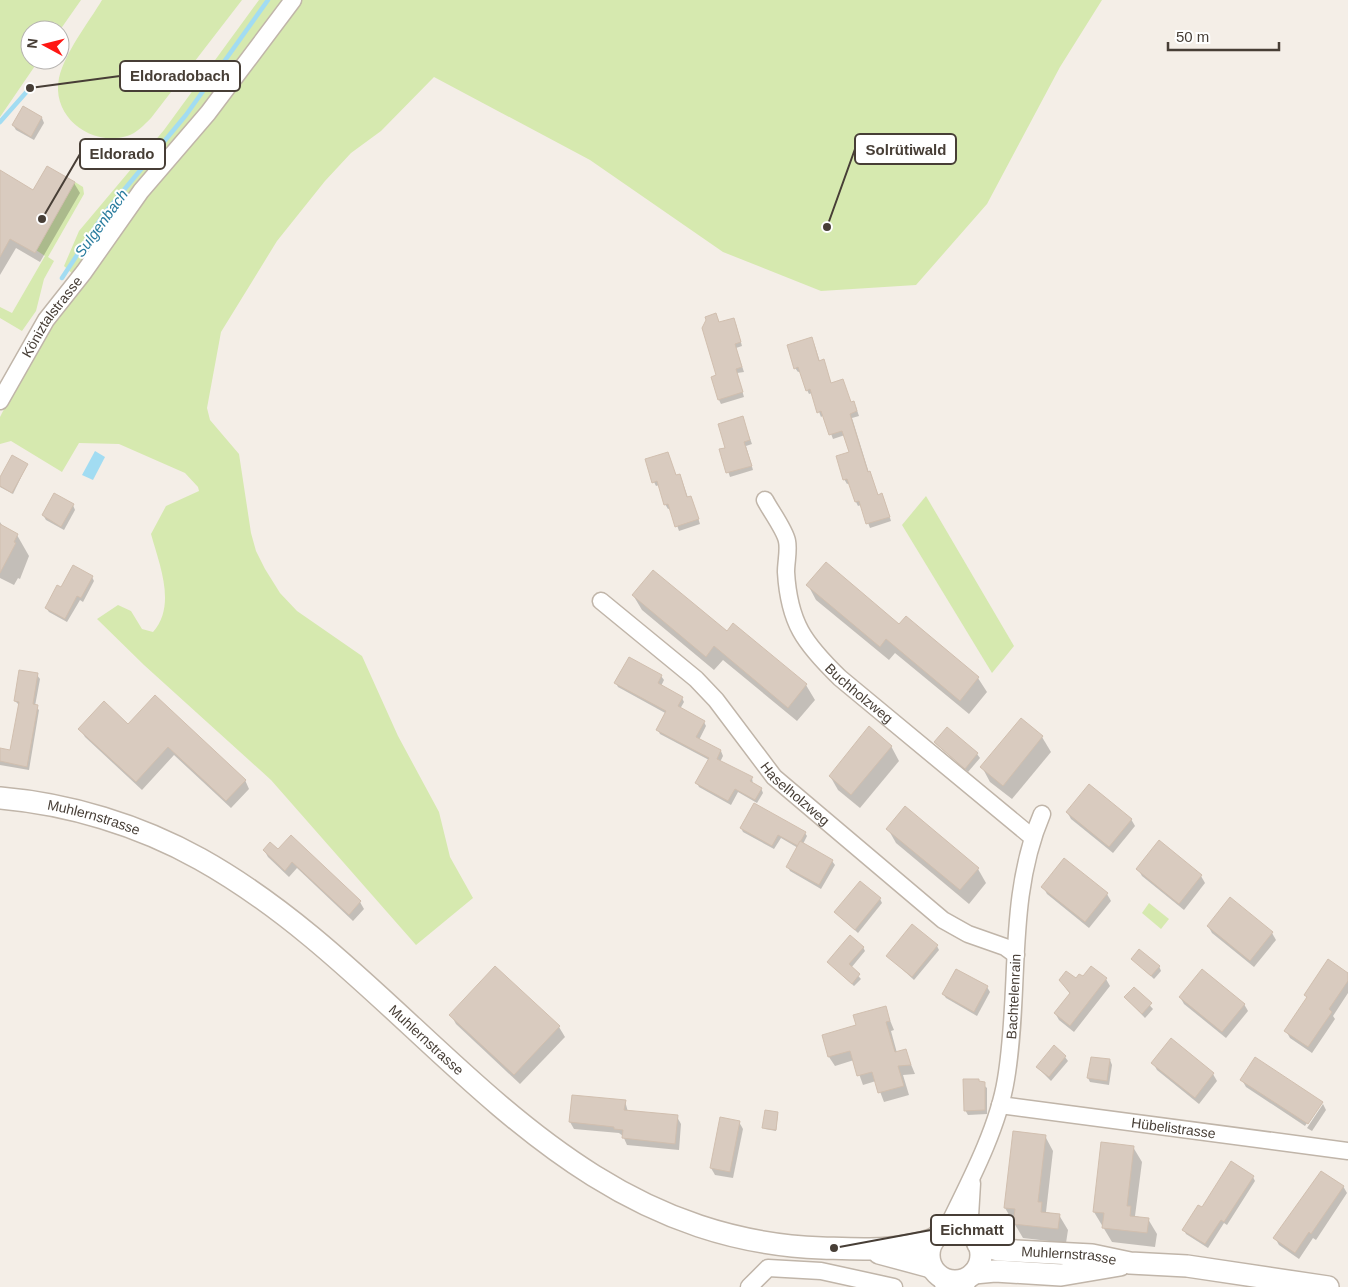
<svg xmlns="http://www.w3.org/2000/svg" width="1348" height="1287" font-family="Helvetica,sans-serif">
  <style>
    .green { fill: #d6e9af }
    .water { fill: #a2dcf2 }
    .shadow { fill: #0003 }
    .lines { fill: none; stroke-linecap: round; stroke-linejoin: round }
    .stream { stroke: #a2dcf2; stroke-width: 4.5 }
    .building { fill: #d9cbbf; stroke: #d1bfaf }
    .minor-casing { stroke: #c0b5a9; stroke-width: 19 }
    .tertiary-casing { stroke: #c0b5a9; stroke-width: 24 }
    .minor { stroke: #fff; stroke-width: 16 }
    .tertiary { stroke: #fff; stroke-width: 21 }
    .labels { text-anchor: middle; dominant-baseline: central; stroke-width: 4; stroke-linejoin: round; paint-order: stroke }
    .street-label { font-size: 14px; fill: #473e36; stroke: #fff }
    .water-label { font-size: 15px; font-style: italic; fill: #287b9d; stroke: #fff }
    .leader { fill: none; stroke: #473e36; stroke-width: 2 }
    .callout-dot { fill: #473e36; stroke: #fff; stroke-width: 2 }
    .callout { fill: #fff; stroke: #473e36; stroke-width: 2 }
    .callout-label { font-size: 15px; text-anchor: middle; font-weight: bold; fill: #473e36 }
  </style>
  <rect width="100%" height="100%" fill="#f4eee7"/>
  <g class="green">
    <path d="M0,0H81L60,30H30V60H39L0,117Z"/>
    <path d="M102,0H242L151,118C144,125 137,133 127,136C90,147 51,116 59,78C65,52 89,22 102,0Z"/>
    <path d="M259,0H1102L1060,67L987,204L916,285L821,291L723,252L590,160L434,77L381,131L351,153L325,181L277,241L221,332L207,408L210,420L239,454L251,533L256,551L265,569L280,593L297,611L362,656L398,736L439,812L450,857L473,898L416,945L271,780L144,665L97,619L118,605L131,611L142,629L153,632C177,605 159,564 151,534L166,506L199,491L198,487L185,473L119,444L79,443L62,472L11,441L0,444V417L32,354L77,278L64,266L79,231L164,130Z"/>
    <path d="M75,182L83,187L84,194L48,257L54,261L44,279L36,311L22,331L0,318V307L12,313L45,256L36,250Z"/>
    <path d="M926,496L1014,646L992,673L902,525Z"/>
    <path d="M1149,903L1169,919L1161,929L1142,913Z"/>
  </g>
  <path class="water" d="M95,451L105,457L93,480L82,475Z"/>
  <g class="shadow">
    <path d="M24,108L42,118L44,123L34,140L16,130L13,125Z"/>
    <path d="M0,172L34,191L74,183L80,193L40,262L16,248L0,275Z"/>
    <path d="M716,315L720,324H736L742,346L736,348L744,372L737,373L744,397L721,404L719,400Z"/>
    <path d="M814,343L820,362L825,365L831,384L856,407L859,416L852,418L869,473L878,496L882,495L884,499L891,521L870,528L861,505L858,506L856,502L850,483L847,484L844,479L850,453L845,435L833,439L824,415L821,417L812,393L809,394L807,390L801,371L798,372L795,368Z"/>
    <path d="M742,417L752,444L746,446L753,470L730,477L721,450L726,448Z"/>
    <path d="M668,453L676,476L682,480L688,498L691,497L693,502L700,524L679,531L671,508L668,509L665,504L659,485L656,486L654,482Z"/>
    <path d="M27,465L13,494L0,487V479Z"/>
    <path d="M73,505L75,510L64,530L46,520L43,515Z"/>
    <path d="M0,522L3,527L17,535L29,556L20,579L18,578L14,585L0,578Z"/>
    <path d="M92,577L94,581L83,602L80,600L67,622L49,612L46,608L61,589Z"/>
    <path d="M808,585L900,625L906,618L978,678L987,692L969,714L895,653L889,660L816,600Z"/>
    <path d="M633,595L727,633L733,625L806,685L815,700L797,721L723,660L714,670L642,610Z"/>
    <path d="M37,675L40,679L35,706L39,710L29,770L0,765V750L11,752L19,705L15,701Z"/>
    <path d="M661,676L664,680L661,686L682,698L684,702L680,709L704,722L706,726L699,740L721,751L723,756L720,762L752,778L753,784L761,788L763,793L757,803L738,792L731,805L699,787L697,783L709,760L660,734L658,730L667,714L618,687L616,683Z"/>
    <path d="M1021,719L1042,737L1051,752L1012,799L990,782L982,767Z"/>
    <path d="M128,725L245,780L249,789L231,808L174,755L142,790L85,737L80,729Z"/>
    <path d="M935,743L977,754L980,758L968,772Z"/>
    <path d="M891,746L899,761L860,808L838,790L830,776Z"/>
    <path d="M1067,812L1131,819L1135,826L1113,853L1071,819Z"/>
    <path d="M741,828L805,833L807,836L803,844L832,861L835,865L821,889L790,871L788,867L798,848L781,838L774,849L743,832Z"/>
    <path d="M888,829L978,869L986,883L969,904L896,843Z"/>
    <path d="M291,837L360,902L364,909L353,921L297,868L289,877L268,857L264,850L278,851Z"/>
    <path d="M1159,842L1201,876L1205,883L1184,910L1142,876L1138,869Z"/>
    <path d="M1043,887L1107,894L1111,901L1089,928L1047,894Z"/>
    <path d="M880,899L882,903L858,933L835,912Z"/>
    <path d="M1208,926L1272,933L1276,940L1254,967L1212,933Z"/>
    <path d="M937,946L939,950L914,980L888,956Z"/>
    <path d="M863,947L865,951L851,968L861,979L854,986L829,963Z"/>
    <path d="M1133,959L1159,966L1161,971L1154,979Z"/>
    <path d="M495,968L559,1027L565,1037L520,1084L456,1024L451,1015Z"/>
    <path d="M956,970L987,987L990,992L977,1016L946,998L943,994Z"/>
    <path d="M1348,974V993L1333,1016L1335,1019L1312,1053L1290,1038L1286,1031Z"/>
    <path d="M1083,978L1106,979L1110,986L1074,1032L1059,1020L1055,1013L1070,994L1060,980Z"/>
    <path d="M1134,988L1153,1009L1145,1018L1125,997Z"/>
    <path d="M1180,997L1244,1004L1248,1011L1226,1038L1184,1004Z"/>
    <path d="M885,1008L894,1030L891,1031L897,1053L905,1050L915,1074L903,1075L909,1095L884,1102L876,1081L863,1085L854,1060L835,1066L829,1057L858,1026Z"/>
    <path d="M1171,1040L1213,1074L1217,1081L1199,1104L1157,1070L1153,1063Z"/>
    <path d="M1065,1057L1068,1061L1051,1081L1037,1067Z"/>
    <path d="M1110,1060L1112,1065L1109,1085L1090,1082L1088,1078Z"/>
    <path d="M978,1080L987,1088V1114L968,1115L965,1110Z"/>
    <path d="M1242,1080L1322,1103V1104H1320L1305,1126L1246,1087Z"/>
    <path d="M625,1101L628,1112L677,1117L681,1124L679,1150L627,1145L623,1136L619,1133L574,1129L570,1122Z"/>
    <path d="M1323,1104L1326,1110L1312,1131L1307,1128Z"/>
    <path d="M778,1113L776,1131L765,1129L764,1127Z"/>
    <path d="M739,1122L743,1129L733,1178L715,1175L711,1168Z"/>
    <path d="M1045,1136L1053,1151L1046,1212L1059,1215L1068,1230L1066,1243L1023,1238L1005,1208Z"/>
    <path d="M1133,1147L1142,1162L1135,1216L1148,1219L1157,1234L1155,1247L1112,1242L1094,1212Z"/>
    <path d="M1253,1177L1255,1181L1227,1225L1224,1223L1208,1248L1186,1234L1184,1230L1202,1209Z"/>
    <path d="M1343,1186L1347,1193L1316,1240L1313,1238L1299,1259L1279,1245L1275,1238Z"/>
  </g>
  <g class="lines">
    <g class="stream">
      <path d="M0,122L30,88"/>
      <path d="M62,278L104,214L186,115L268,0"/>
    </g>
  </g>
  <g class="building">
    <path d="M23,106L42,117L31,137L12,125Z"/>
    <path d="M47,166L75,182L35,253L10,239L0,257V170L33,190Z"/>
    <path d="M716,313L719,322L734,318L741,342L735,344L742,367L736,369L743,392L718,400L711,377L716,375L702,328L706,320L705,317Z"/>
    <path d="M812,337L819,361L824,359L831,383L843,379L851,402L854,401L857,411L850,414L868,472L870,471L878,495L882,493L890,517L866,524L859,501L855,502L847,479L843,480L836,456L849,452L842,431L829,435L821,411L817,413L810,389L806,391L798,367L794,369L787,345Z"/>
    <path d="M743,416L750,440L744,442L752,466L726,473L719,449L725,448L718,424Z"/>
    <path d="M668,452L676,475L680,474L687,497L691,496L699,519L675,527L668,504L664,505L657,481L652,483L645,459Z"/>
    <path d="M12,455L28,464L12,493L0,486V477Z"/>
    <path d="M54,493L74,504L61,527L42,515Z"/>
    <path d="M0,524L18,534L14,542L16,543L0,573Z"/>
    <path d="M826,562L899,624L906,616L979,677L960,701L886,639L880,647L806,585Z"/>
    <path d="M73,565L93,576L81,598L77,596L65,619L45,608L57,585L61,587Z"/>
    <path d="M653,570L727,631L733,623L807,684L788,708L714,646L706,657L632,595Z"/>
    <path d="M629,657L662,675L658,683L683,697L678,706L705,721L696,737L721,750L717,759L753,777L750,781L762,788L755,800L735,789L728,801L695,783L709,758L656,730L666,711L614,683Z"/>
    <path d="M19,670L38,673L33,704L38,705L27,767L0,761V748L10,750L19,702L14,701Z"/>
    <path d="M155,695L246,780L226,801L168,747L136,782L78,729L104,701L128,724Z"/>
    <path d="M1021,718L1043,736L1003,786L980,767Z"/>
    <path d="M869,726L892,746L851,795L829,776Z"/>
    <path d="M947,727L978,753L965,769L934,742Z"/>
    <path d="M1089,784L1132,819L1109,847L1066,812Z"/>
    <path d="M754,803L806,832L798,846L778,835L772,846L740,828Z"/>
    <path d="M905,806L979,868L960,890L886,829Z"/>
    <path d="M291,835L361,901L349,915L292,862L285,871L263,850L270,842L278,849Z"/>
    <path d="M1159,840L1202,875L1179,904L1136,869Z"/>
    <path d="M800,841L833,860L819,885L786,867Z"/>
    <path d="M1064,858L1108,893L1085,922L1041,887Z"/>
    <path d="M860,881L881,898L855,930L834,912Z"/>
    <path d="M1230,897L1273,932L1250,961L1207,926Z"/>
    <path d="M912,924L938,945L912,977L886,956Z"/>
    <path d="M850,935L864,947L849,964L860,974L852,984L827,962Z"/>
    <path d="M1139,949L1160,966L1151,976L1131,959Z"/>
    <path d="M1328,959L1348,973V981L1329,1009L1332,1012L1308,1047L1284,1031L1307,997L1304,995Z"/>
    <path d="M495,966L560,1026L514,1075L449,1015Z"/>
    <path d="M1091,966L1107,978L1070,1026L1054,1013L1070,993L1059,980L1066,971L1076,978L1079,974L1083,976Z"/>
    <path d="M956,969L988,986L974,1012L942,994Z"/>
    <path d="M1202,969L1245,1004L1222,1032L1179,997Z"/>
    <path d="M1134,987L1152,1003L1142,1014L1124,997Z"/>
    <path d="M886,1006L890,1021L886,1022L895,1052L906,1049L911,1065L898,1066L904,1086L878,1093L872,1072L857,1076L850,1051L828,1057L822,1035L856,1025L853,1015Z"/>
    <path d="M1171,1038L1214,1073L1195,1098L1151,1063Z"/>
    <path d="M1054,1045L1066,1056L1049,1077L1036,1067Z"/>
    <path d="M1091,1057L1110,1059L1107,1081L1087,1078Z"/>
    <path d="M1255,1057L1323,1102L1308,1124L1240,1080Z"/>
    <path d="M963,1079H979V1081L985,1082V1110L964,1111Z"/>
    <path d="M572,1095L626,1100L624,1110L678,1115L675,1144L622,1138L623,1130L614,1129V1127L569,1122Z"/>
    <path d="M765,1110L778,1112L776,1130L762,1128Z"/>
    <path d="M720,1117L740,1121L730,1172L710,1168Z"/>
    <path d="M1013,1131L1046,1135L1038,1202H1042L1041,1212L1060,1214L1058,1229L1013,1224L1015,1209L1004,1208Z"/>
    <path d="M1101,1142L1134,1146L1127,1206H1131L1130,1216L1149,1218L1147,1233L1102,1228L1104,1213L1093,1212Z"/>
    <path d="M1231,1161L1254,1176L1224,1222L1221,1220L1205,1244L1182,1230L1198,1205L1202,1207Z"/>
    <path d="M1321,1171L1344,1186L1311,1234L1309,1232L1295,1253L1273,1238Z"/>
  </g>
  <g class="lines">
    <g class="minor-casing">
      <g id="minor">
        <path id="s1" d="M0,401L46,320L84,272L141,191L208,113L293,0"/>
        <path id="s2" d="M765,500C770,510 785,530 787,541C789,550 786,562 786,572C789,623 804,643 840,678L1032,837"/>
        <path id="s3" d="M601,601L696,679L716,700L774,777L943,920L968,934L1005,947L1016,955"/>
        <path id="s4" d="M1000,1105L1348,1151"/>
        <path id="s5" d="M946,1230C968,1185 998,1129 1006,1079C1021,990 1006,898 1042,814"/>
        <path d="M969,1233L972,1183"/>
        <path d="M941,1277L944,1287"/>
        <path d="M749,1287L768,1268L821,1271L894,1287"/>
        <path d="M966,1287L968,1277"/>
      </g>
    </g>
    <g class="tertiary-casing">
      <g id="tertiary">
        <path id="s6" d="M0,798C69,804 139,825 200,859C419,981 541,1238 822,1248C858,1249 899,1252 934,1239"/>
        <circle cx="955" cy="1255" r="26"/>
        <path id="s7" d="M978,1244L998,1250L1092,1255L1130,1263L1187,1266L1328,1287"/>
        <path d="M879,1253L931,1267"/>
        <path d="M974,1273L995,1271L1061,1275L1120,1265"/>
      </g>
    </g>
    <use href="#minor" class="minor"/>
    <use href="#tertiary" class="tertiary"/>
  </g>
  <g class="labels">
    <g class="street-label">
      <text stroke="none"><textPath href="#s1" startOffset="99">Köniztalstrasse</textPath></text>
      <text stroke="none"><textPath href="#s2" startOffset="225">Buchholzweg</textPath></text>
      <text stroke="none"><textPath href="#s3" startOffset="275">Haselholzweg</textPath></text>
      <text stroke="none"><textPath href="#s6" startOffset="96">Muhlernstrasse</textPath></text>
      <text stroke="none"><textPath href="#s5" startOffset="246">Bachtelenrain</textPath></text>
      <text stroke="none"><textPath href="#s6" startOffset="501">Muhlernstrasse</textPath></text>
      <text stroke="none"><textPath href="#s4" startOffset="175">Hübelistrasse</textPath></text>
      <text stroke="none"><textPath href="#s7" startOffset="92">Muhlernstrasse</textPath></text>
    </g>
    <g class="water-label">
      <text transform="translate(101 223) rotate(-54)">Sulgenbach</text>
    </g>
  </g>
  <path class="leader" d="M30 88L120 76M827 227L855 149M42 219L80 154M834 1248L931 1230"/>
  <g class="callout-dot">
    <circle cx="30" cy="88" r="5"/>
    <circle cx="827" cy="227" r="5"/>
    <circle cx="42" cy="219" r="5"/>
    <circle cx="834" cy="1248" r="5"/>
  </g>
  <g class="callout">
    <rect x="120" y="61" width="120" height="30" rx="5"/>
    <rect x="855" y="134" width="101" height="30" rx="5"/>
    <rect x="80" y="139" width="85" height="30" rx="5"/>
    <rect x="931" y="1215" width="83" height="30" rx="5"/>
  </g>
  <g class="callout-label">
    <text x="180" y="81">Eldoradobach</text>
    <text x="906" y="155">Solrütiwald</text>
    <text x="122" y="159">Eldorado</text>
    <text x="972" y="1235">Eichmatt</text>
  </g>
  <g transform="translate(45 45) rotate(277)"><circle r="24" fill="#ffffff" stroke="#b5b2af"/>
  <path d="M0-4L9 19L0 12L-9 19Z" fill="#ff1713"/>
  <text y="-8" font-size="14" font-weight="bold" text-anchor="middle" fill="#473e36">N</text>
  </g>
  <path d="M1168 42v8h111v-8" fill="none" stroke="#473e36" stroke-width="2.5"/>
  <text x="1176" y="42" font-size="15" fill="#473e36" stroke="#ffffff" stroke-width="4" paint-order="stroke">50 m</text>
</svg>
